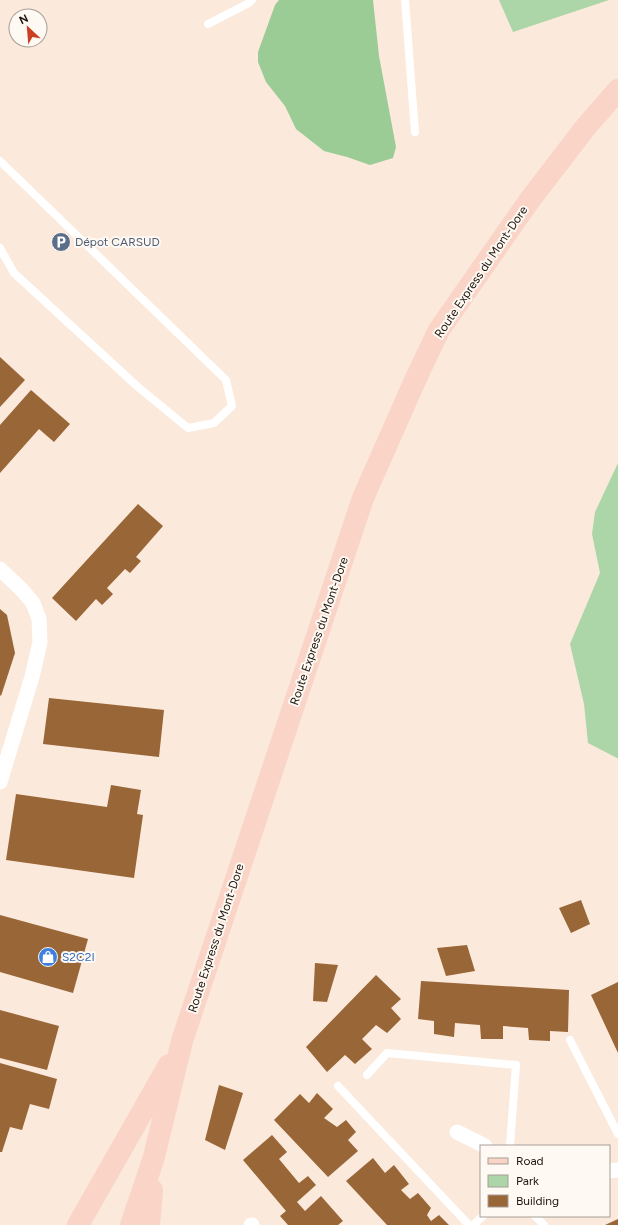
<svg xmlns="http://www.w3.org/2000/svg" width="618" height="1225" font-family="Figtree,sans-serif">
  <style>
    .green { fill: #acd6a7 }
    .forest { fill: #9bcc95 }
    .building { fill: #996637 }
    .lines { fill: none; stroke-linecap: round; stroke-linejoin: round }
    .service { stroke: #fff; stroke-width: 8 }
    .minor { stroke: #fff; stroke-width: 15 }
    .primary { stroke: #fad4c7; stroke-width: 22 }
    .labels { text-anchor: middle; dominant-baseline: central; stroke-width: 4; stroke-linejoin: round; paint-order: stroke }
    .service-label { font-size: 12px; fill: #4e5e75; stroke: #fff9f4; text-anchor: start }
    .street-label { font-size: 12px; fill: #1e150c; stroke: #fff9f4 }
    .shop-label { font-size: 12px; fill: #366cbe; stroke: #fff9f4; text-anchor: start }
  </style>
  <rect width="100%" height="100%" fill="#fbe9db"/>
  <g class="green">
    <path d="M499,0H609L513,32Z"/>
    <path d="M618,463V758H617L588,743L584,704L570,644L600,573L592,534L595,512Z"/>
  </g>
  <path class="forest" d="M279,0H373L379,56L396,147L393,158L370,165L347,157L324,151L296,129L285,106L266,82L258,62V52L275,5Z"/>
  <g class="building">
    <path d="M0,357L25,380L0,407Z"/>
    <path d="M31,390L70,424L54,442L39,429L0,473V425Z"/>
    <path d="M138,504L163,526L136,557L141,561L130,573L125,569L107,588L113,594L102,605L96,599L76,621L52,598Z"/>
    <path d="M0,609L7,615L15,653L1,696L0,695Z"/>
    <path d="M49,698L164,710L159,757L43,744Z"/>
    <path d="M111,785L141,790L137,814L143,815L134,878L6,860L16,794L107,807Z"/>
    <path d="M581,900L590,924L571,933L559,908Z"/>
    <path d="M0,915L88,939L73,993L0,972Z"/>
    <path d="M467,945L475,971L446,976L437,948Z"/>
    <path d="M315,963L338,965L327,1002L313,1001Z"/>
    <path d="M376,975L401,999L391,1008L401,1019L387,1033L376,1025L362,1039L372,1049L355,1064L345,1055L327,1072L306,1047Z"/>
    <path d="M421,981L569,990L568,1032L550,1031V1041L529,1040L528,1028L503,1026V1039H481L480,1025L455,1023L454,1037L434,1034V1021L418,1019Z"/>
    <path d="M618,982V1053L591,995Z"/>
    <path d="M0,1010L59,1026L47,1070L0,1058Z"/>
    <path d="M0,1063L57,1079L49,1109L30,1104L22,1130L10,1127L2,1152H0Z"/>
    <path d="M219,1085L243,1093L225,1150L205,1140Z"/>
    <path d="M317,1093L333,1109L324,1118L337,1127L346,1120L356,1132L348,1140L358,1151L328,1177L274,1120L300,1094L309,1103Z"/>
    <path d="M272,1135L287,1152L279,1159L299,1183L308,1176L316,1185L297,1202L305,1211L321,1196L343,1221L338,1225H288L280,1216L286,1211L243,1160Z"/>
    <path d="M373,1158L385,1173L394,1165L409,1184L401,1190L410,1199L418,1193L431,1208L427,1215L431,1221L439,1215L449,1225H387L346,1181Z"/>
    <path d="M618,1219V1225H605Z"/>
  </g>
  <g class="lines">
    <g class="service">
      <path d="M405,0L415,132"/>
      <path d="M208,24L249,3L252,0"/>
      <path d="M0,161L226,380L232,406L214,423L188,428L138,387L14,273L0,248"/>
      <path d="M570,1040L618,1134"/>
      <path d="M367,1075L387,1053L516,1065L510,1146"/>
      <path d="M338,1086L469,1225"/>
      <path d="M535,1216L544,1225"/>
      <path d="M473,1225L483,1216"/>
    </g>
    <g class="minor">
      <path d="M0,569L22,590L33,603L39,619L40,642L32,677L0,782"/>
      <path d="M457,1132L485,1146"/>
      <path d="M609,1171L618,1170"/>
      <path d="M251,1225H252"/>
    </g>
    <g class="primary">
      <path d="M78,1225L169,1065"/>
      <path d="M131,1225L154,1157L182,1041L363,498L417,376L439,330L529,201L585,128L618,90"/>
      <path d="M149,1225L152,1190"/>
    </g>
  </g>
  <defs>
    <g id="parking-disc" transform="scale(1)"><circle r="9.5" fill="#5c6f8a" stroke="#fff9f4"/><path d="M-3.5-5.5H1a3.5 3.5 0 0 1 0 7H-1V5.5H-3.5ZM-1-3.4V-.6H.8a1.4 1.4 0 0 0 0-2.8Z" fill="#fff"/></g>
    <g id="shop-disc" transform="scale(1)"><circle r="9.5" fill="#3f7fe0" stroke="#fff9f4"/><path d="M-5-2.5h2.3a2.7 3.5 0 0 1 5.4 0H5L5.5 6h-11ZM-1.5-2.5h3a1.5 2.3 0 0 0-3 0Z" fill="#fff"/></g>
  </defs>
  <g fill-rule="evenodd">
    <use href="#parking-disc" x="61" y="242"/>
    <use href="#shop-disc" x="48" y="957"/>
  </g>
  <g class="labels">
    <g class="service-label">
      <text x="75" y="242">Dépot CARSUD</text>
    </g>
    <g class="street-label">
      <text transform="translate(481 272) rotate(-56)">Route Express du Mont-Dore</text>
      <text transform="translate(319 631) rotate(-71)">Route Express du Mont-Dore</text>
      <text transform="translate(216 938) rotate(-72)">Route Express du Mont-Dore</text>
    </g>
    <g class="shop-label">
      <text x="62" y="957">S2C2I</text>
    </g>
  </g>
  <rect x="480" y="1145" width="130" height="72" fill="#fff9f4" stroke="#a59e97"/>
  <rect x="488" y="1158" width="20" height="6" fill="#fad4c7" stroke="#a59e97"/>
  <text x="516" y="1165" font-size="12" fill="#1e150c">Road</text>
  <rect x="488" y="1175" width="20" height="12" fill="#acd6a7" stroke="#a59e97"/>
  <text x="516" y="1185" font-size="12" fill="#1e150c">Park</text>
  <rect x="488" y="1195" width="20" height="12" fill="#996637" stroke="#a59e97"/>
  <text x="516" y="1205" font-size="12" fill="#1e150c">Building</text>
  <g transform="translate(28 28) rotate(334)"><circle r="19" fill="#fff9f4" stroke="#a59e97"/>
  <path d="M0-3L7 15L0 10L-7 15Z" fill="#ca3f22"/>
  <text y="-6" font-size="11" font-weight="bold" text-anchor="middle" fill="#1e150c">N</text>
  </g>
</svg>
